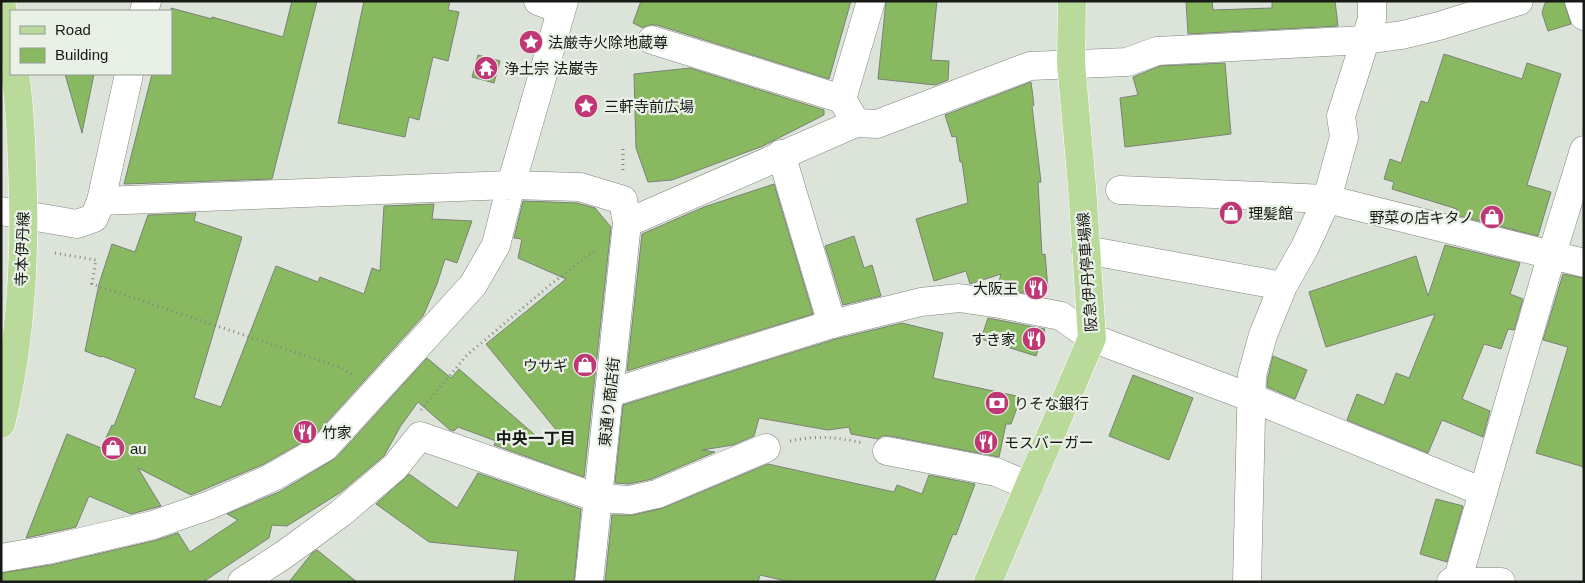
<svg xmlns="http://www.w3.org/2000/svg" width="1585" height="583" font-family="Arial,'Noto Sans JP',sans-serif">
  <style>
    .building { fill: #88b960; stroke: #7b8177 }
    .lines { fill: none; stroke-linecap: round; stroke-linejoin: round }
    .minor-casing { stroke: #80867c; stroke-width: 29 }
    .major-casing { stroke: #fff; stroke-width: 29 }
    .path { stroke: #838780; stroke-width: 3; stroke-dasharray: 1 4; stroke-linecap: butt }
    .minor { stroke: #fff; stroke-width: 28 }
    .major { stroke: #b9da9b; stroke-width: 28 }
    .labels { text-anchor: middle; dominant-baseline: central; stroke-width: 4.5; stroke-linejoin: round; paint-order: stroke }
    .poi-label { font-size: 15px; fill: #181a16; stroke: #e9f0e5; text-anchor: start }
    .street-label { font-size: 15px; fill: #181a16; stroke: #e9f0e5 }
    .neighbourhood-label { font-size: 16px; font-weight: bold; fill: #181a16; stroke: #e9f0e5 }
  </style>
  <rect width="100%" height="100%" fill="#dce3d8"/>
  <g class="building">
    <path d="M292,1H317L272,179L124,184L152,74H171V8L212,19V17L283,37Z"/>
    <path d="M364,1H450L448,10L459,12L448,61L433,57L419,120L409,117L405,137L338,123Z"/>
    <path d="M641,1H851L829,79L657,25H649L643,28L633,23Z"/>
    <path d="M886,1H937L931,60L949,61L948,80L935,85L878,79Z"/>
    <path d="M1186,1H1212L1213,10L1272,8V1H1335L1338,26L1188,34Z"/>
    <path d="M1552,1H1564L1571,24L1548,31L1542,13L1545,3Z"/>
    <path d="M1444,54L1522,79L1527,63L1561,74L1527,185L1551,192L1538,236L1456,215L1457,209L1392,189L1394,182L1384,179L1390,159L1401,163L1421,101L1428,103Z"/>
    <path d="M478,55L500,61L494,83L472,77Z"/>
    <path d="M1225,63L1231,134L1125,147L1120,98L1138,95L1133,77L1160,66Z"/>
    <path d="M690,68L824,110V115L763,146L672,180L648,182L636,148L634,74Z"/>
    <path d="M65,74H94L82,133Z"/>
    <path d="M1031,82L1034,105L1032,106L1041,182H1038L1042,255L1045,254L1048,289L1042,296L997,288L1001,274L970,284L966,271L934,281L916,219L968,203L962,162H960L956,136L952,137L945,115Z"/>
    <path d="M774,184L813,314L627,371L642,234L704,207Z"/>
    <path d="M523,201L577,203L595,208L611,227L584,477L494,445L496,441L458,427L454,431L450,430L418,402L400,427L384,456L341,492L287,526L272,525L269,538L203,582H1V573L51,565L157,540L178,533L190,552L238,520L227,514L279,492L336,458L427,358L451,378L459,369L550,448L562,437L486,344L566,279L518,258L522,239L514,238Z"/>
    <path d="M434,204L432,219L472,221L457,263L445,259L437,284L423,316L315,435L264,464L191,495L138,468L161,506L131,514L89,496L76,527L26,538L67,434L101,448L112,425L114,426L136,369L102,356L101,357L85,351L99,284L112,244L135,252L148,215L196,213L194,221L242,237L194,398L221,407L276,266L318,282L320,277L364,294L372,268L380,271L384,206Z"/>
    <path d="M854,236L864,268L872,265L881,296L843,305L825,246Z"/>
    <path d="M1445,245L1520,263L1510,294L1523,299L1514,330L1508,329L1501,349L1484,344L1462,399L1490,411L1483,437L1442,420L1428,453L1347,420L1357,394L1384,405L1396,373L1409,378L1435,314L1326,347L1309,292L1416,256L1428,296Z"/>
    <path d="M1563,274L1584,278V467L1536,453L1568,347L1543,340Z"/>
    <path d="M988,318L1045,329L1036,356L981,339Z"/>
    <path d="M902,323L943,333L933,378L1021,397L1011,424H1006L999,457L890,436H882L878,439L851,434L849,427L828,430L759,418L754,436L733,445L702,450L715,452L652,479L629,484L615,483L623,405L836,339Z"/>
    <path d="M1273,356L1307,370L1295,399L1267,387L1268,377Z"/>
    <path d="M1133,375L1193,398L1169,460L1109,436Z"/>
    <path d="M768,464L894,492L897,485L922,494L929,475L975,484L956,535L953,534L934,582H790L760,575L758,582H605L612,515H633L663,508Z"/>
    <path d="M478,473L581,509L574,582H514L518,551L429,542L376,504L409,474L457,508Z"/>
    <path d="M1436,499L1463,506L1447,562L1420,554Z"/>
    <path d="M317,550L357,582H289L312,553Z"/>
  </g>
  <g class="lines">
    <g class="minor-casing">
      <g id="minor">
        <path d="M538,1L561,10"/>
        <path d="M564,1L511,185L580,187L623,200L627,223L589,582"/>
        <path d="M1579,1L1584,16"/>
        <path d="M144,11L147,1"/>
        <path d="M652,40L842,99"/>
        <path d="M856,123L877,124L1030,66L1127,62L1157,51L1365,40L1402,35L1439,26L1519,1"/>
        <path d="M781,154L832,324"/>
        <path d="M1120,190L1327,199L1584,263"/>
        <path d="M1,211L77,224L94,218L101,201L129,74"/>
        <path d="M627,223L856,123L842,99L871,1"/>
        <path d="M1086,250L1283,286"/>
        <path d="M610,393L832,324L921,302L959,298L1000,304L1061,316L1092,338L1252,398L1483,492"/>
        <path d="M887,451L996,472L1029,486"/>
        <path d="M1,558L47,550L153,525L210,505L271,478L325,447L473,285L496,245L511,185L101,201"/>
        <path d="M242,582L285,554L341,513L395,467L420,436L598,498L630,500L657,494L766,448"/>
        <path d="M1247,582L1252,375L1263,335L1283,286L1305,247L1327,199L1344,137L1341,116L1372,19V1"/>
        <path d="M1451,582H1501"/>
        <path d="M1457,582L1552,254L1584,150"/>
      </g>
    </g>
    <g class="major-casing">
      <g id="major">
        <path d="M1,1L11,55"/>
        <path d="M1,424C22,339 26,252 22,165C21,134 20,104 15,74"/>
        <path d="M988,582L1092,338L1082,186L1071,63L1072,1"/>
      </g>
    </g>
    <g class="path">
      <path d="M623,149V172"/>
      <path d="M55,253L96,260L92,284L342,368L354,376"/>
      <path d="M421,410L467,355L550,285L597,249"/>
      <path d="M790,441C819,435 835,437 863,443"/>
    </g>
    <use href="#minor" class="minor"/>
    <use href="#major" class="major"/>
  </g>
  <defs>
    <g id="sight-disc" transform="scale(1.25)"><circle r="9.5" fill="#bf3775" stroke="#e9f0e5"/><path d="M0-6L1.8-2.2L6-1.7L2.9 1.2L3.7 5.4L0 3.3L-3.7 5.4L-2.9 1.2L-6-1.7L-1.8-2.2Z" fill="#fff"/></g>
    <g id="temple-disc" transform="scale(1.25)"><circle r="9.5" fill="#bf3775" stroke="#e9f0e5"/><path d="M0-6L5-2H3V0L6.5 2.5H4V6H1.5V3h-3V6H-4V2.5H-6.5L-3 0V-2H-5Z" fill="#fff"/></g>
    <g id="shop-disc" transform="scale(1.25)"><circle r="9.5" fill="#bf3775" stroke="#e9f0e5"/><path d="M-5-2.5h2.3a2.7 3.5 0 0 1 5.4 0H5L5.5 6h-11ZM-1.5-2.5h3a1.5 2.3 0 0 0-3 0Z" fill="#fff"/></g>
    <g id="restaurant-disc" transform="scale(1.25)"><circle r="9.5" fill="#bf3775" stroke="#e9f0e5"/><path d="M-5-6h1v4h1v-4h1v4h1v-4h1v5L-1.5 .5V6h-2V.5L-5-1ZM5-6V6H3V1.5H1.5Q1.5-4 5-6Z" fill="#fff"/></g>
    <g id="bank-disc" transform="scale(1.25)"><circle r="9.5" fill="#bf3775" stroke="#e9f0e5"/><path d="M-6-4H6V4H-6ZM0-2.3a2.3 2.3 0 1 0 0 4.6a2.3 2.3 0 1 0 0-4.6Z" fill="#fff"/></g>
  </defs>
  <g fill-rule="evenodd">
    <use href="#sight-disc" x="531" y="42"/>
    <use href="#temple-disc" x="486" y="68"/>
    <use href="#sight-disc" x="586" y="106"/>
    <use href="#shop-disc" x="1231" y="213"/>
    <use href="#shop-disc" x="1492" y="217"/>
    <use href="#restaurant-disc" x="1036" y="288"/>
    <use href="#restaurant-disc" x="1034" y="339"/>
    <use href="#shop-disc" x="585" y="365"/>
    <use href="#bank-disc" x="997" y="403"/>
    <use href="#restaurant-disc" x="305" y="432"/>
    <use href="#restaurant-disc" x="986" y="442"/>
    <use href="#shop-disc" x="113" y="448"/>
  </g>
  <g class="labels">
    <g class="poi-label">
      <text x="548" y="42">法厳寺火除地蔵尊</text>
      <text x="504" y="68">浄土宗 法巌寺</text>
      <text x="604" y="106">三軒寺前広場</text>
      <text x="1248" y="213">理髪館</text>
      <text x="1474" y="217" text-anchor="end">野菜の店キタノ</text>
      <text x="1018" y="288" text-anchor="end">大阪王</text>
      <text x="1016" y="339" text-anchor="end">すき家</text>
      <text x="568" y="365" text-anchor="end">ウサギ</text>
      <text x="1014" y="403">りそな銀行</text>
      <text x="322" y="432">竹家</text>
      <text x="1004" y="442">モスバーガー</text>
      <text x="130" y="448">au</text>
    </g>
    <g class="street-label">
      <text transform="translate(22 249) rotate(-88)">寺本伊丹線</text>
      <text transform="translate(1087 272) rotate(-94)">阪急伊丹停車場線</text>
      <text transform="translate(609 402) rotate(-84)">東通り商店街</text>
    </g>
    <g class="neighbourhood-label">
      <text x="536" y="438">中央一丁目</text>
    </g>
  </g>
  <rect width="1585" height="583" fill="none" stroke="#181a16" stroke-width="5"/>
  <rect x="10" y="10" width="162" height="65" fill="#e9f0e5" stroke="#959a92"/>
  <rect x="20" y="26" width="25" height="8" fill="#b9da9b" stroke="#959a92"/>
  <text x="55" y="35" font-size="15" fill="#181a16">Road</text>
  <rect x="20" y="48" width="25" height="15" fill="#88b960" stroke="#959a92"/>
  <text x="55" y="60" font-size="15" fill="#181a16">Building</text>
</svg>
